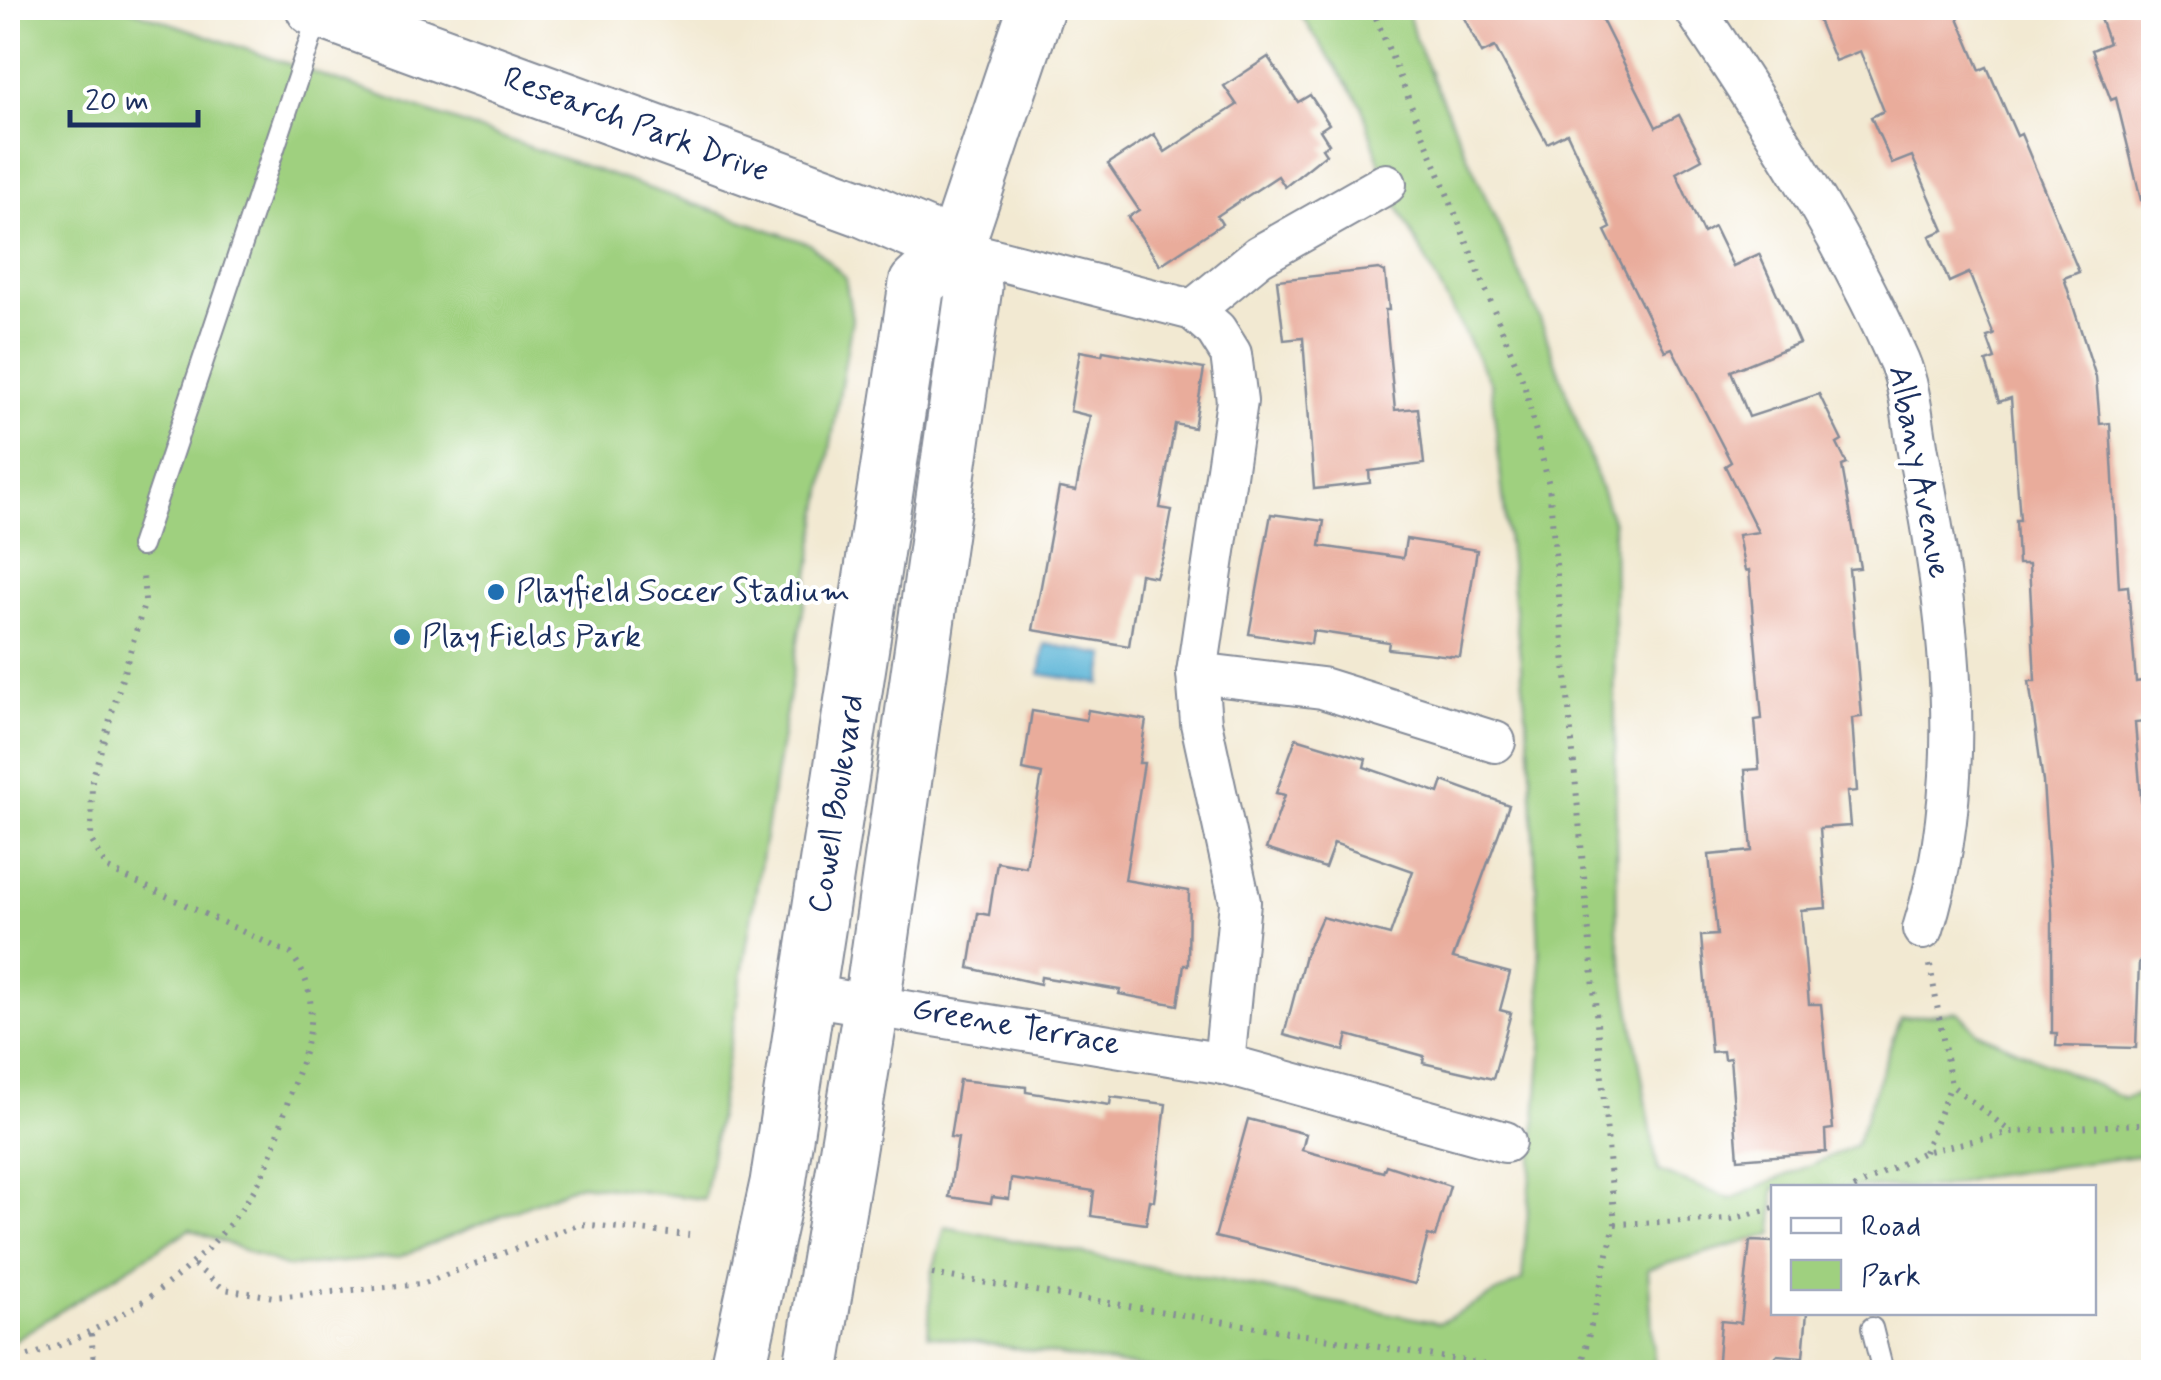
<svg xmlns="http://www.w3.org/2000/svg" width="2161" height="1380" font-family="Mynerve,sans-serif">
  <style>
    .green { fill: #9fd07f; stroke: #5d806e; stroke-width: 2.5 }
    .water { fill: #57b2d5; stroke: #39709a; stroke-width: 2.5 }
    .building { fill: #e9ac9b }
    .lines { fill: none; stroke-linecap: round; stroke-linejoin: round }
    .lane-casing { stroke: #868c98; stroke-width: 24 }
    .street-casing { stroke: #868c98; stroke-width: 44 }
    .secondary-casing { stroke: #868c98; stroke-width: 59 }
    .path { stroke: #868c98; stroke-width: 6; stroke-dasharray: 2.5 8; stroke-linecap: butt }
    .lane { stroke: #fff; stroke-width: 20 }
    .street { stroke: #fff; stroke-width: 40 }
    .secondary { stroke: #fff; stroke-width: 55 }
    .poi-dot { fill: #1f6fb2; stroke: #fff; stroke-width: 4 }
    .labels { text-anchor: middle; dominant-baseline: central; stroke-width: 8; stroke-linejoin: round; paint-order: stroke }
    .street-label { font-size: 32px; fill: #1b2f5e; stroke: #fff }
    .poi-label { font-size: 32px; fill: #1b2f5e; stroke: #fff; text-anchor: start }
  </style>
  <rect width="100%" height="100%" fill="#fff"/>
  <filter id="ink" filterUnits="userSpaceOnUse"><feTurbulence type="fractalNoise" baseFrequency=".01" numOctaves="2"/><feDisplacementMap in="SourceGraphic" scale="20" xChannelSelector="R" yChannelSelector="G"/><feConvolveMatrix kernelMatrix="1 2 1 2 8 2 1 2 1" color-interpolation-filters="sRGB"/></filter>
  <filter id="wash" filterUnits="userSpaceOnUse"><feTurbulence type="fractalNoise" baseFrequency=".0048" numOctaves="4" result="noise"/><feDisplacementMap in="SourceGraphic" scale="40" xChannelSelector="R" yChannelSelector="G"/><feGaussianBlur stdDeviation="2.25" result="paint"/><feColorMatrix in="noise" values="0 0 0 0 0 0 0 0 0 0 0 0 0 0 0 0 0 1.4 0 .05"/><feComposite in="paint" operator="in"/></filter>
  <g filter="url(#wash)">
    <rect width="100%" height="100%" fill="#f2e9d2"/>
    <g class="green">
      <path d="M8,8H127L810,244L845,277L852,319L704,1199L580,1184L399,1257L287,1267L190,1229L8,1344Z"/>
      <path d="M1296,8H1407L1415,39L1540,319L1613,523L1617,931L1658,1171L1731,1199L1856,1145L1900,1018L1958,1012L1977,1032L2124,1098L2153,1089V1154L1980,1177L1941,1187L1774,1188L1773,1234L1648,1269L1655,1372H1170L928,1335L932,1274L945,1227L1439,1323L1522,1280L1543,1036L1530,750L1491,384L1386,184L1361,104Z"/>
    </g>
    <path class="water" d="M1045,644L1106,655L1101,684L1040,674Z"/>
    <g id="blocks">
      <g class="building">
        <path d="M1459,8H1596L1656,127L1679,115L1702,159L1676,173L1703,233L1714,227L1733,266L1759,254L1799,343L1731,371L1749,417L1819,394L1842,441L1837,444L1847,464L1842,466L1860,568L1849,569L1862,717L1852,718L1857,791L1847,792L1850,826L1820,828L1826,908L1801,910L1809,1004H1821L1833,1129L1825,1130L1826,1152L1738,1159L1730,1058L1724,1059L1723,1051L1711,1052L1701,936L1717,935L1709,855L1752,851L1745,770L1759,769L1755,720L1762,719L1749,570L1745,571L1738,535L1758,532L1725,466L1731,462L1672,348L1665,351L1605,231L1611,228L1567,133L1547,143L1495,47L1482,53Z"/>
        <path d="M1813,8H1954L1980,70L1987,67L2017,136L2021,134L2079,272L2064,278L2096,377L2100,424L2110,423L2119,587L2128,586L2136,682L2142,681L2145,722L2135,723L2154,961L2139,962L2136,1048L2056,1046L2057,1033H2052V912L2043,782L2029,681H2035L2029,564H2018L2016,520H2020L2011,398L1999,402L1986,362L1995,359L1987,337L1994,335L1969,273L1949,282L1930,236L1944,230L1912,156L1892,164L1871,117L1884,111L1860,51L1835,61Z"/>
        <path d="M2122,8H2154V198L2141,200L2116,98L2111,100L2092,50L2109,43L2099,16Z"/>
        <path d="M1268,57L1298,102L1310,95L1329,124L1320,130L1329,144L1322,148L1326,154L1285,187L1278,176L1217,216L1222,224L1160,265L1128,217L1139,210L1108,164L1154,134L1165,152L1237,105L1224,86Z"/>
        <path d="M1379,269L1385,272L1389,310H1385L1395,410L1418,408L1424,464L1369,471L1370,483L1314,489L1303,338L1284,340L1277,280Z"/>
        <path d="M1080,351L1102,355L1103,351L1204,369L1194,428L1175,424L1160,508L1172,510L1164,553L1156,577L1140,574L1129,646L1033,630L1059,488L1076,491L1090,416L1070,411Z"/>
        <path d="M1271,514L1324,521L1320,546L1403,558L1406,539L1477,550L1460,657L1388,649L1389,642L1313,631L1311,644L1249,634Z"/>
        <path d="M1088,710L1146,720L1139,763H1144L1125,880L1189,891L1188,965H1184L1178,1005L1119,994L1120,990L1041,977L1040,984L969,968L978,913L989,915L997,862L1026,867L1042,774L1023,770L1032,711L1086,720Z"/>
        <path d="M1296,738L1366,759L1364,767L1439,793L1443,781L1509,805L1453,958L1510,973L1500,1010L1511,1013L1493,1079L1423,1063L1424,1056L1348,1035L1344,1051L1284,1035L1305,955L1322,917L1390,935L1413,871L1334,843L1325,868L1266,849L1285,795L1276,793Z"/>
        <path d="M959,1080L1026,1087V1092L1110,1105L1111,1097L1166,1104L1154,1201L1150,1200L1146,1224L1091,1216L1094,1191L1011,1179L1009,1199L992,1197L991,1203L949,1197L958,1138L950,1137Z"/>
        <path d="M1248,1119L1306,1134L1302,1150L1383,1172L1386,1165L1450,1186L1435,1237L1428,1235L1415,1284L1215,1237Z"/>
        <path d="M1750,1241L1774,1242V1312H1807L1803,1357L1777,1355L1761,1372H1717L1721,1321L1741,1323Z"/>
      </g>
    </g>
  </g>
  <g filter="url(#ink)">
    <use href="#blocks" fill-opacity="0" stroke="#868c98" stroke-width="2.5"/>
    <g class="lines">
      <g class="lane-casing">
        <g id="lane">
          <path d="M141,546L320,11"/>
          <path d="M1872,1328L1883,1372"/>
        </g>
      </g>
      <g class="street-casing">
        <g id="street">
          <path d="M1694,8C1769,121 1844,236 1899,361C1911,389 1913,427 1919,457C1950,611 1971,777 1923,929"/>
          <path d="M955,249L1193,310L1216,330L1231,354L1237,401L1197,673L1201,723L1240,902L1224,1064"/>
          <path d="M1193,310L1259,256L1386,184"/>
          <path d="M1197,673L1322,688L1495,742"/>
          <path d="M808,995L1224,1064L1505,1142"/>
        </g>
      </g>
      <g class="secondary-casing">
        <g id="secondary">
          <path d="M314,8L863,209L955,249"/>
          <path d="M737,1372L778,1183L917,284L955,249L1036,8"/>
          <path d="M811,1372L872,1003L974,287L955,249"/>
        </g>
      </g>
      <g class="path">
        <path d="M1372,8L1524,384L1549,485L1615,1224L1580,1372"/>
        <path d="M1930,965L1951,1085L2011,1132"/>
        <path d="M1924,1152L1951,1085"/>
        <path d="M1854,1188L1924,1152L2012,1132L2154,1123"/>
        <path d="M1615,1224L1731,1219L1774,1208"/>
        <path d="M194,1265L224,1289L274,1297L422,1284L580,1224L689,1235"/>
        <path d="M932,1274L1532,1372"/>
        <path d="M91,1334L95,1372"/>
        <path d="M8,1362C107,1336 210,1270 261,1178C276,1150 283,1113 294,1083C310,1038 323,995 291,954L108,869L91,840L92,780L145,601L143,575"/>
      </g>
      <use href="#lane" class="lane"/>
      <use href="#street" class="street"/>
      <use href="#secondary" class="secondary"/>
    </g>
  </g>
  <g class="poi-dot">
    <circle cx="496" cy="592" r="10"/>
    <circle cx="402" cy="637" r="10"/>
  </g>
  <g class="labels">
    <g class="street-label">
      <text transform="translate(636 125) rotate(20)">Research Park Drive</text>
      <text transform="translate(1919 472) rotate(79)">Albany Avenue</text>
      <text transform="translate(837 804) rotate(-81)">Cowell Boulevard</text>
      <text transform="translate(1016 1027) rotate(10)">Greene Terrace</text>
    </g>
    <g class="poi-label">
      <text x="516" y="592">Playfield Soccer Stadium</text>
      <text x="422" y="637">Play Fields Park</text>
    </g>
  </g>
  <rect width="2161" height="1380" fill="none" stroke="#fff" stroke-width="40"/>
  <rect x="1771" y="1185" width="325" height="130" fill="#ffffff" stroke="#a4acbf" stroke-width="2.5"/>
  <rect x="1791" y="1218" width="50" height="15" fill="#ffffff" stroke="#a4acbf" stroke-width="2.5"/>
  <text x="1861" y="1235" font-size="30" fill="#1b2f5e">Road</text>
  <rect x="1791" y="1260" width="50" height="30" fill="#9fd07f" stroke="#a4acbf" stroke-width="2.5"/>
  <text x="1861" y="1285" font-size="30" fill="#1b2f5e">Park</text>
  <path d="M70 110v15h128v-15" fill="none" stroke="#1b2f5e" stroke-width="5"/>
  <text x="85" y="110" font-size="30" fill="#1b2f5e" stroke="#ffffff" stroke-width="8" paint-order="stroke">20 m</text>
</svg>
